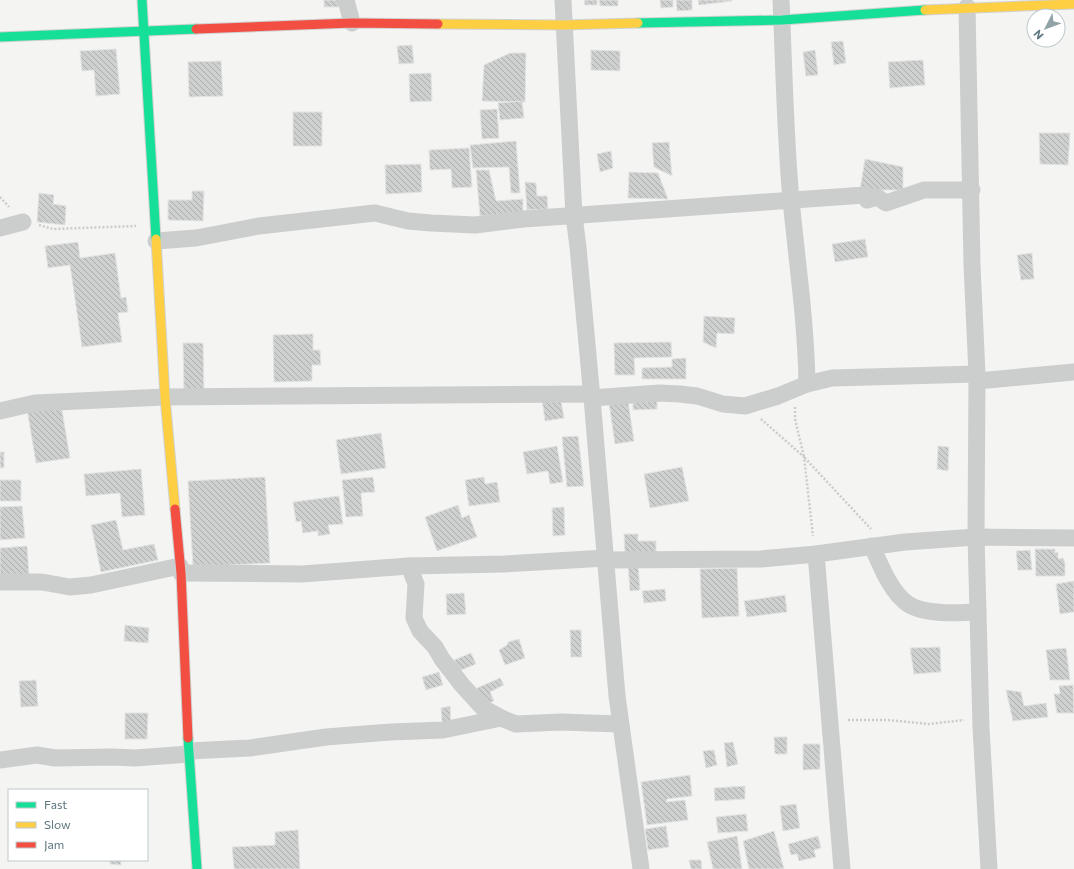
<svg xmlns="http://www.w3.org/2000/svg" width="1074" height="869" font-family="Commissioner,sans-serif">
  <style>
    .building { fill: url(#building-back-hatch); stroke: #e3e3e2 }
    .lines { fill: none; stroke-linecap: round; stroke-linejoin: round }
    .fast-casing { stroke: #d0d2d2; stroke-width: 11 }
    .slow-casing { stroke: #d0d2d2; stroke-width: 11 }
    .jam-casing { stroke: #d0d2d2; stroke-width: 11 }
    .path { stroke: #cacccc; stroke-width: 2.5; stroke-dasharray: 2 2; stroke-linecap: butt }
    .street { stroke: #cccecd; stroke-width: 17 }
    .fast { stroke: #16e098; stroke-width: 9 }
    .slow { stroke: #ffcf43; stroke-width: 9 }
    .jam { stroke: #f24e42; stroke-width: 9 }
  </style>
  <defs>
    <pattern id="building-back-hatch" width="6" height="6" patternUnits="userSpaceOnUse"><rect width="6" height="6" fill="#ced0d0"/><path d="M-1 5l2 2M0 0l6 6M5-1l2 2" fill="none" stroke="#aaaeae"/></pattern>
  </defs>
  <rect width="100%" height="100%" fill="#f4f4f2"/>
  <g class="building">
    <rect x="324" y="0" width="16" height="7"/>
    <path d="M584,0H597V5H585Z"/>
    <path d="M599,0H618V6H600Z"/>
    <path d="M660,0H673V7L661,8Z"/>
    <path d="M676,0H692V10L677,11Z"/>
    <path d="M698,0H732V1L699,5Z"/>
    <path d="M843,41L846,63L834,65L831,42Z"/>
    <path d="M412,45L414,63L399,64L397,46Z"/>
    <path d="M116,49L120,94L96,96L94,70L82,71L80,51Z"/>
    <path d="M591,50L620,51V71L591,70Z"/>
    <path d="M815,50L818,75L806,76L803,52Z"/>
    <path d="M510,53H526L525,102L482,101L484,65Z"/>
    <path d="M923,60L925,85L890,88L888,62Z"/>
    <path d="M221,61L223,96L189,97L188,62Z"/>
    <path d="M431,73L432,101L410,102L409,74Z"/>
    <path d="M522,101L524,118L500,120L498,103Z"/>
    <path d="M497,109L499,138L482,139L480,110Z"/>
    <rect x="293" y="112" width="29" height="34"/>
    <path d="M1039,133H1070L1068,165L1040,164Z"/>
    <path d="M516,141L520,193H511L509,167L473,168L470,145Z"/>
    <path d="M669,142L672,176L654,167L652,143Z"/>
    <path d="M469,148L472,187L452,188L451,169L430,170L429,150Z"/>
    <path d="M611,151L613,168L600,172L597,154Z"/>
    <path d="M865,159L903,167V190H860Z"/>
    <path d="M421,164L422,192L386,194L385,165Z"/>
    <path d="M476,170H489L496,201L523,199V213L480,216Z"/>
    <path d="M629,172L658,173L668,199L628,198Z"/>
    <path d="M525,182L536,183L537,196H547L548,209L527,210Z"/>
    <path d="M192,191H204L203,221L168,220V200H192Z"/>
    <path d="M39,193L54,195L53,204L66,206L65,225L37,222Z"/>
    <path d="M865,239L868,257L835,262L832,244Z"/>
    <path d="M78,242L80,258L115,253L121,298L126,297L128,312L118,313L122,342L82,347L70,265L48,268L45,246Z"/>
    <path d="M1032,253L1034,279L1021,280L1017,255Z"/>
    <path d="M704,316L735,318L734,334L717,333L716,348L703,342Z"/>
    <path d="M313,334V350H320L321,365H312V381L274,382L273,335Z"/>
    <path d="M671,342L672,357L634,358L635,375H615L614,343Z"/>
    <path d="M183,343H203L204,391L184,392Z"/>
    <path d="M686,358V379H642V368L672,367V359Z"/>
    <path d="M560,396L564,418L545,421L542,399Z"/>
    <path d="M657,399V409L633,410V400Z"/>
    <path d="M628,401L634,441L615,444L609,403Z"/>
    <path d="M61,404L70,458L36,463L27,409Z"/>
    <path d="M381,433L386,468L341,474L336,440Z"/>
    <path d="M578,436L584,486L567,487L562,437Z"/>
    <path d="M557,446L563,482L550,484L548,471L527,474L523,452Z"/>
    <path d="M938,446L949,447L948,471L937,469Z"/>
    <rect x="0" y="452" width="4" height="16"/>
    <path d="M682,467L689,501L650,508L644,474Z"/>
    <path d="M141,469L145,515L122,517L120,493L86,496L84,474Z"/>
    <path d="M265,477L270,563L193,567L188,481Z"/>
    <path d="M373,477L375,492L361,493L363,516L346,517L342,480Z"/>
    <path d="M484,477L485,484L497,482L500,502L469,506L465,480Z"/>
    <rect x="0" y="480" width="21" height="21"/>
    <path d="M339,496L343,524L328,525L330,534L318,536V531L303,533L301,521L296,522L293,502Z"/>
    <path d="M458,505L462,518L469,515L477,537L437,551L425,517Z"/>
    <path d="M22,506L25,538L0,540V507Z"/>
    <path d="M564,507L565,535L553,536L552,508Z"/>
    <path d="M116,520L123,550L154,544L158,560L101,572L91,525Z"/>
    <path d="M624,534H638V541H656V554L625,555Z"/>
    <path d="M27,546L29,574L0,576V548Z"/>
    <path d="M1035,549H1055V553L1058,552V559L1063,558L1065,563V576H1036Z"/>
    <path d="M1030,550L1032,570H1018L1016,551Z"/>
    <path d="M638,563L640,590L630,591L628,564Z"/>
    <path d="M737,568L739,616L702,618L700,569Z"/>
    <path d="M1074,581V612L1060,614L1056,584Z"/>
    <path d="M665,589L666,601L644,603L642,591Z"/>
    <path d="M464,593L466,614L447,615L446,594Z"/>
    <path d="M785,595L787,612L747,617L744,601Z"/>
    <path d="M125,625L149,628L148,643L124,641Z"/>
    <path d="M570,630H581L582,657H571Z"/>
    <path d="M519,639L525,658L505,665L499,650L507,645L508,642Z"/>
    <path d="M940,647L941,672L914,674L910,648Z"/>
    <path d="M1066,648L1070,680H1050L1046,650Z"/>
    <path d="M471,653L476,664L459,671L454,660Z"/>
    <path d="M439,672L443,685L426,690L422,677Z"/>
    <path d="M500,678L504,685L490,692L494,701L484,705L477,688Z"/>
    <path d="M36,680L38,706L21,707L19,681Z"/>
    <path d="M1073,685L1074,713H1057L1054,694H1060L1059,686Z"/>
    <path d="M1006,690L1021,692L1024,706L1046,703L1048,717L1013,721Z"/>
    <path d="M450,706L451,724L442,722L441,708Z"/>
    <path d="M125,713H148L147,739H125Z"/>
    <path d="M774,737H787V754H775Z"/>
    <path d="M733,742L738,764L727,767L724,743Z"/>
    <path d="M803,744H820V769L803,770Z"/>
    <path d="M714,750L717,765L706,768L703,751Z"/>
    <path d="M690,775L692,796L667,799L666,802L685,800L688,820L647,825L641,782Z"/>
    <path d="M745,786V799L715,801L714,788Z"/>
    <path d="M796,804L800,828L783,831L780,806Z"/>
    <path d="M746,814L748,831L718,833L716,817Z"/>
    <path d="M666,826L669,847L648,850L645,829Z"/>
    <path d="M298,830L300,869H234L232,847L275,845V832Z"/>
    <path d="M774,831L784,869H749L743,841Z"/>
    <path d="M737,836L742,869H713L707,842Z"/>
    <path d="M818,836L821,848L814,850L816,857L799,861L797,854L791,855L788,844Z"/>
    <path d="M110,860H121V865L110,864Z"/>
    <path d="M689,860H701L702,869H691Z"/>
  </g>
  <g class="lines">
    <g class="fast-casing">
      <g id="fast">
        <path d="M142,0L156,239"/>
        <path d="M638,23L782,20L925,10"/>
        <path d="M0,37L196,29"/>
        <path d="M188,738L197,869"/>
      </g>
    </g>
    <g class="slow-casing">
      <g id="slow">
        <path d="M925,10L1074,4"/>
        <path d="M438,24L564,25L638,23"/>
        <path d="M156,239L165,397L175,509"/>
      </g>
    </g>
    <g class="jam-casing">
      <g id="jam">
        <path d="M196,29L352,23L438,24"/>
        <path d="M175,509L181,573L188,738"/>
      </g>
    </g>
    <g class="path">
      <path d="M0,197L9,207"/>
      <path d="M39,225L53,229L136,226"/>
      <path d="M795,407V419L804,457L871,529"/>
      <path d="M761,419L804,457L813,536"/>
      <path d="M848,720H888L929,724L964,720"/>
    </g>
    <g class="street">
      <path d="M346,0L352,23"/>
      <path d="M563,0L574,216L578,247L592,398L617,696L641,869"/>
      <path d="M781,0C784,67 785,134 791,200C797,262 806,322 807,384"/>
      <path d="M967,7L972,265L977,374L976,537L981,727L989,869"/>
      <path d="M0,228L23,222"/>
      <path d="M156,241L196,238L259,226L375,213L408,221L431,223L475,225L524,219L865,195L867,200L877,197L886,203L924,190H972"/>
      <path d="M977,381L1074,372"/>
      <path d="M592,398L659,393L680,394L697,396L723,404L745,406L778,396L807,384L832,378L977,374"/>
      <path d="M0,411L35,403L165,397L591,394"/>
      <path d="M872,546C880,564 891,593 908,604C924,615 959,613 978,612"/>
      <path d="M816,554L842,869"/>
      <path d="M607,560L761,559L816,554L905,542L976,537L1074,538"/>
      <path d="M409,566L416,584L414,618L420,631L435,647L442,659L462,685L483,708L501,718L516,724L561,722L620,724"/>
      <path d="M181,573L302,574L409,566L504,564L606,558"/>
      <path d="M0,582H42L70,587L91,585L180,566"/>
      <path d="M189,751L250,748L326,737L391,732L443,730L501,718"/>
      <path d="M0,760L37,755L55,758L113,757L135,758L189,754"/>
    </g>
    <use href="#fast" class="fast"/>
    <use href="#slow" class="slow"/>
    <use href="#jam" class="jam"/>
  </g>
  <rect x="8" y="789" width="140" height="72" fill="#ffffff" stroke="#bec9cc"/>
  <rect x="16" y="802" width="20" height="6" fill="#16e098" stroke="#bec9cc"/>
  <text x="44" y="809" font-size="12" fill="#5d777f">Fast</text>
  <rect x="16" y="822" width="20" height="6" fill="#ffcf43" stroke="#bec9cc"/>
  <text x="44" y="829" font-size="12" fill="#5d777f">Slow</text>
  <rect x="16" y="842" width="20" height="6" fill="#f24e42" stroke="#bec9cc"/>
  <text x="44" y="849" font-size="12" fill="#5d777f">Jam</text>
  <g transform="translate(1046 28) rotate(228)"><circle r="19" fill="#ffffff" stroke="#bec9cc"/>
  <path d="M0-3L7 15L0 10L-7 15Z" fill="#92a3a7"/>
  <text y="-6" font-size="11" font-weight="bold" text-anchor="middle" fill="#5d777f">N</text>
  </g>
</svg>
